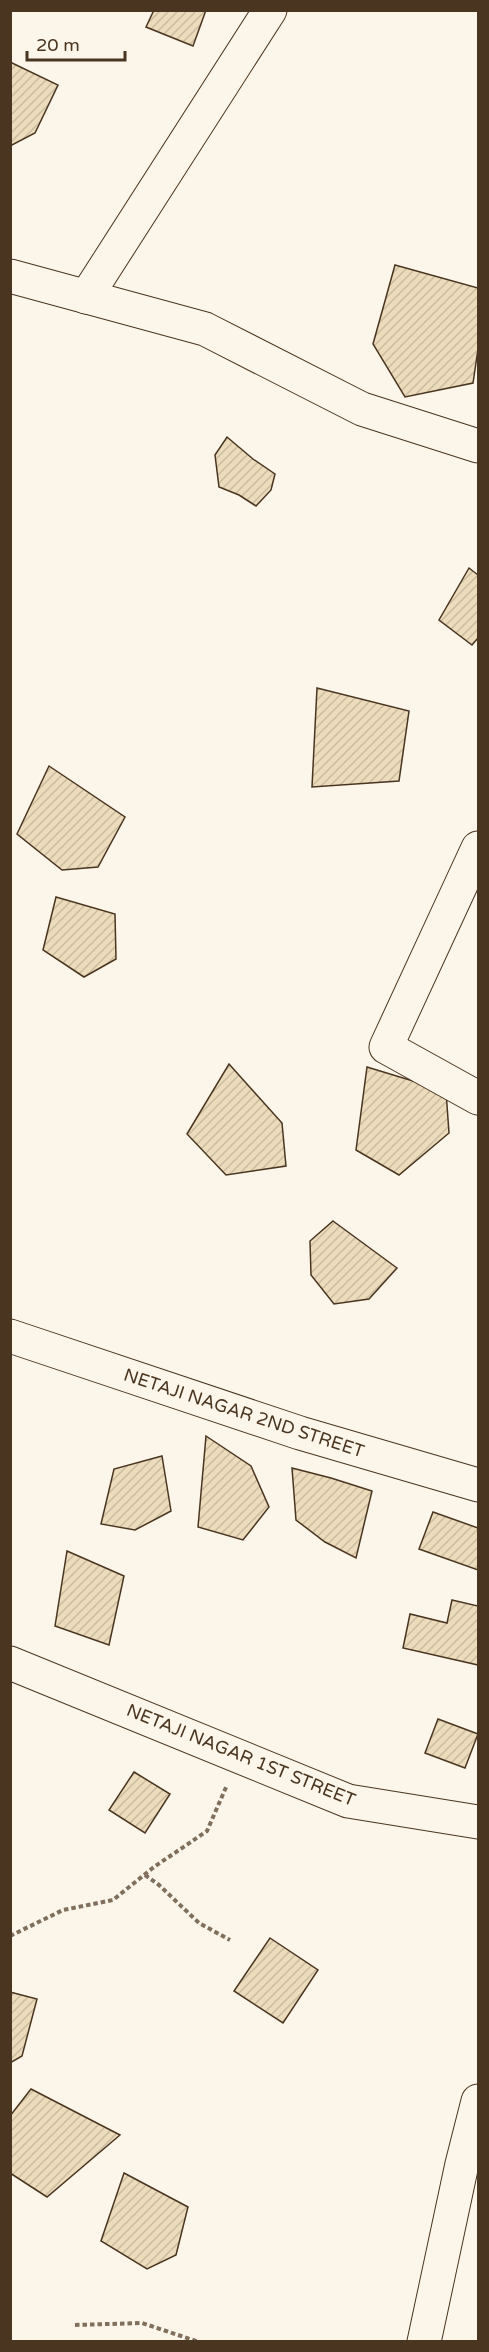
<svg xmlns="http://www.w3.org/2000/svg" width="489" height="2352" font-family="'Varela Round',sans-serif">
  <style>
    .building { fill: url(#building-hatch); stroke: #4a3520; stroke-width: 1.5 }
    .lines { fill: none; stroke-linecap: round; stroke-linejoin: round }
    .minor-casing { stroke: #4a3520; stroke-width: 35 }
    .major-casing { stroke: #4a3520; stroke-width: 35 }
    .path { stroke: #7f6f5c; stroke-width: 4; stroke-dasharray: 4.5 3; stroke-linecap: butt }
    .minor { stroke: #fbf6e9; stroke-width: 33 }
    .major { stroke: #fbf6e9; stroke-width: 33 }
    .labels { text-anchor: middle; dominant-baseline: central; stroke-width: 4.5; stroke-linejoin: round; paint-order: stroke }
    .street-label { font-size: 18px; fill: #4a3520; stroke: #fbf6e9 }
  </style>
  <defs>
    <pattern id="building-hatch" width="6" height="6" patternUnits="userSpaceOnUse" patternTransform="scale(1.5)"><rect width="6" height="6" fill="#ecdcbc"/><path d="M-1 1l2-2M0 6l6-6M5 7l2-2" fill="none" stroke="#ccbda1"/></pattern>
  </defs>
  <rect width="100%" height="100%" fill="#fbf6e9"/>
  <g class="building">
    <path d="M154,10H206L193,46L146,27Z"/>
    <path d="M10,62L58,85L35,133L10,146Z"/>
    <path d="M395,265L478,288V349L473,383L405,397L373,344Z"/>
    <path d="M227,437L253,459L275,474L271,490L256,506L239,495L219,487L215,455Z"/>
    <path d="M469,568L478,575V638L472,645L439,620Z"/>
    <path d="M317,688L409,711L399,781L312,787Z"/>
    <path d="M49,766L125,817L98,867L62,870L17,834Z"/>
    <path d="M56,897L115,914L116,959L84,977L43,950Z"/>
    <path d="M229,1064L282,1123L286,1166L226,1175L187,1134Z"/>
    <path d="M367,1067L446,1091L449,1133L399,1175L356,1150Z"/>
    <path d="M333,1221L397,1268L369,1299L334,1304L311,1275L310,1241Z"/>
    <path d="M206,1436L251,1466L269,1507L243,1540L198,1527Z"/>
    <path d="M162,1456L171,1511L135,1530L101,1524L114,1469Z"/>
    <path d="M292,1468L331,1478L372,1491L356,1558L325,1542L296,1520Z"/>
    <path d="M433,1512L478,1528V1570L419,1549Z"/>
    <path d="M67,1551L124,1576L109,1645L55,1626Z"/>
    <path d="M452,1600L478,1606V1665L403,1648L410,1614L447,1623Z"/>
    <path d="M438,1719L478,1734L465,1768L425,1753Z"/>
    <path d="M134,1772L170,1794L145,1833L109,1810Z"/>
    <path d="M270,1938L318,1970L283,2023L234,1991Z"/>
    <path d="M10,1992L37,1999L22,2056L10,2063Z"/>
    <path d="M31,2089L120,2135L47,2197L10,2173V2116Z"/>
    <path d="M124,2173L188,2207L176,2255L147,2269L101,2241Z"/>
  </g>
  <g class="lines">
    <g class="minor-casing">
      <g id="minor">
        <path d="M10,276L205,329L362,409L478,446"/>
        <path d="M86,297L270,10"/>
        <path d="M478,848L386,1047L478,1098"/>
        <path d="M10,1336L300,1433L478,1485"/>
        <path d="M10,1663L348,1801L478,1822"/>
      </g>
    </g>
    <g class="major-casing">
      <path id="major" d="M424,2342L462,2164L478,2101"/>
    </g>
    <g class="path">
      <path d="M145,1875L159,1885L199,1923L230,1940"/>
      <path d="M10,1936L63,1910L113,1900L154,1867L207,1831L227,1785"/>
      <path d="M75,2325L142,2323L199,2342"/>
    </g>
    <use href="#minor" class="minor"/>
    <use href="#major" class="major"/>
  </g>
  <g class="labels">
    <g class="street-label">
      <text transform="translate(244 1413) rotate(18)">NETAJI NAGAR 2ND STREET</text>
      <text transform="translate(241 1755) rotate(22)">NETAJI NAGAR 1ST STREET</text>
    </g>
  </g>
  <rect width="489" height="2352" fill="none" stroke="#4a3520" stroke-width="24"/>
  <path d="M27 51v9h98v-9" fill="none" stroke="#4a3520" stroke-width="3"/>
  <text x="36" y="51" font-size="18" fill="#4a3520" stroke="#fbf6e9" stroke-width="4.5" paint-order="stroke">20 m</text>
</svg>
